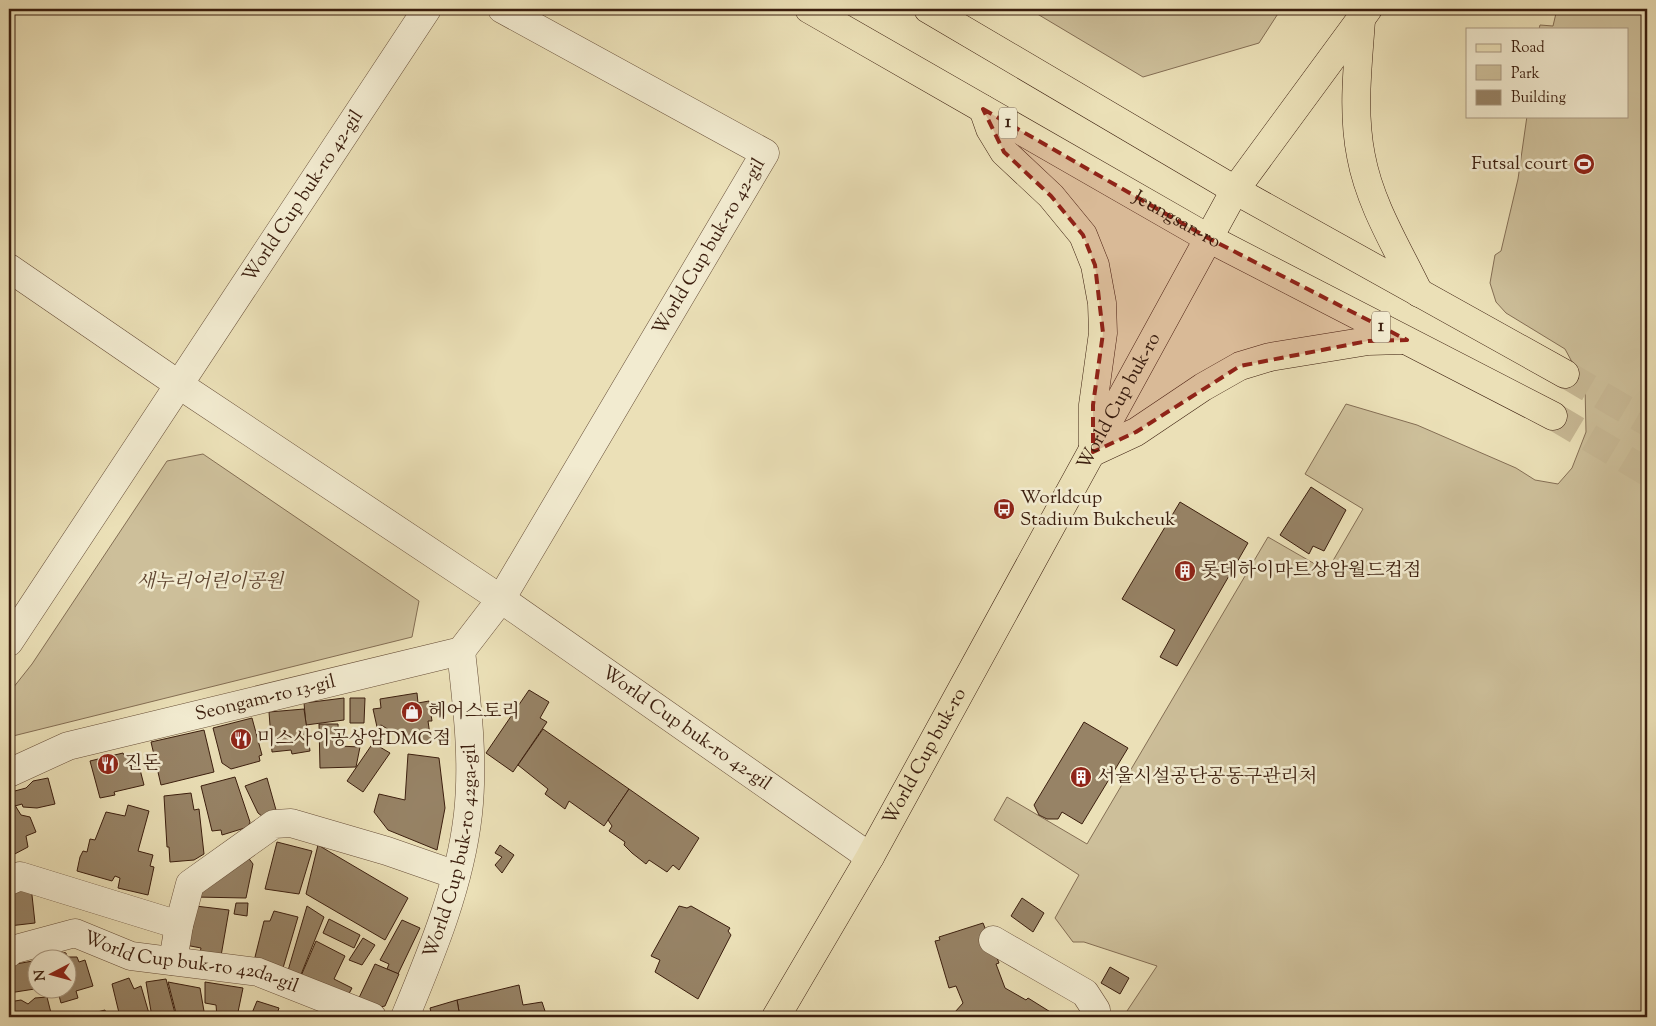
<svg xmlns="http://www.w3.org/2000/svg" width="1656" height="1026" font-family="'Sorts Mill Goudy','Noto Serif KR',serif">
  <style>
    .green { fill: #cdbf9a; stroke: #846e54 }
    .building { fill: #978366; stroke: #3b1e0e }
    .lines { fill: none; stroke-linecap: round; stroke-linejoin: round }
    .major-tunnel { stroke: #c8b995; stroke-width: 28; stroke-dasharray: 28 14; stroke-linecap: butt }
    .minor-casing { stroke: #674e38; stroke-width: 29 }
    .major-casing { stroke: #3b1e0e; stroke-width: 29 }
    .minor { stroke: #f2ebd0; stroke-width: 28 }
    .major { stroke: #ebe0b7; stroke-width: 28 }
    .marked { fill: #8f2418; fill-opacity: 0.2; stroke: #8f2418; stroke-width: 4; stroke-dasharray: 10 6; stroke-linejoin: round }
    .labels { text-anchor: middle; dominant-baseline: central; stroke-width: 5; stroke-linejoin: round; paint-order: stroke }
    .shield { fill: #f2ebd0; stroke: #725c48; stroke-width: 1 }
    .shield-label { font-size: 18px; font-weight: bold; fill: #3b1e0e }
    .poi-label { font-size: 19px; fill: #3b1e0e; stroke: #f2ebd0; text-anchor: start }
    .street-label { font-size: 19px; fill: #3b1e0e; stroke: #f2ebd0 }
    .park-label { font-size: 19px; font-style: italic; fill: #604631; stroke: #f2ebd0 }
  </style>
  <rect width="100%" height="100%" fill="#ebe0b7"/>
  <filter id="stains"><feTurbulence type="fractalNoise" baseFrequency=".004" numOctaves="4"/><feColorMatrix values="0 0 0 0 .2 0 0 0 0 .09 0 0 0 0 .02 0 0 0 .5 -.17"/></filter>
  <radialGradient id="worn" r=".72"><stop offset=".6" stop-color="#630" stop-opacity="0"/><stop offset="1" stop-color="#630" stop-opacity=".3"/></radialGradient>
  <g class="green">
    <path d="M1029,9H1281L1259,43L1143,77Z"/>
    <path d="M1557,9H1647V1017H1123L1157,966L1084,942H1073L1055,918L1079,875L994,820L1007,797L1087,844L1268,537L1327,571L1363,509L1305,474L1346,404L1417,425L1516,468L1535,480L1558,484L1572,468L1586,432L1585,386L1565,349L1506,313L1496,302L1490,283L1495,255L1501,251L1518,179L1527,116H1627V29H1539L1540,25L1553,26Z"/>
    <path d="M203,454L419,601L412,637L9,737V693L32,664L167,461Z"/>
  </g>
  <g class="building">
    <path d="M1311,487L1346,510L1324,551L1313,546L1309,554L1280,535Z"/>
    <path d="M1180,502L1248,543L1177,666L1160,657L1175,630L1122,599Z"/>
    <path d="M529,690L549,702L540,718L547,722L513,772L486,753Z"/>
    <path d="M417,693L418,703L429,701L432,721H428L431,742L414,745L381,725L377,727L373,709L381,708L380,699Z"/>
    <path d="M344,698V720L306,725L304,703Z"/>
    <path d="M350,698H365L364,723H350Z"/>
    <path d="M304,709L310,751L292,754L291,750L272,752L269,712Z"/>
    <path d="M252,718L262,755L259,756L260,761L231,769L222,763L213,728Z"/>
    <path d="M1084,722L1128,748L1082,824L1062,812L1058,819H1047L1039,815L1034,805Z"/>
    <path d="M319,724H338L339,746L360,747L356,767L320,768Z"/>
    <path d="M543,729L629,789L604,826L569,801L565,809L545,794L548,789L518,765Z"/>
    <path d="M204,730L214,772L161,785L151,742Z"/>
    <path d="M373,743L390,753L363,792L347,781Z"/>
    <path d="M123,753L125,757L136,754L144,785L114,792L115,795L100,798L90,761Z"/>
    <path d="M408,754L439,758L445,808L437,850L388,830L374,812L379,794L405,800Z"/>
    <path d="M235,777L250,822L248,827L222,835L221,830L212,831L201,786Z"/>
    <path d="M48,778L55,804L37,808L23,807L22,804L15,806L11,792L26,788L33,781Z"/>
    <path d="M267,778L278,817H263L258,813L245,786Z"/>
    <path d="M629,789L699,838L679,870L673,865L667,872L649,860L646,864L632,853L624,845L625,842L609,831L612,826L608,820Z"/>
    <path d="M191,793L194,810L199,809L204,854L194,860L170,862L169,847H167L164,796Z"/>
    <path d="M13,802L21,815L30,817L36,832L26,836L28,847L9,857V804Z"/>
    <path d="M128,805L149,811L138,851L153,855L150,866L154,867L148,895L118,888L120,878L115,876L112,881L77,871L80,857L83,851L87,852L90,839L95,840L106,812L125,816Z"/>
    <path d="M277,842L312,851L299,894L265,889Z"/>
    <path d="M318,845L408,898L385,940L306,894Z"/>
    <path d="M500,845L514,855L502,873L495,865L502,857L495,853Z"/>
    <path d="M244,852L253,864L246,898L195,897Z"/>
    <path d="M31,886L35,923L9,926V889Z"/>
    <path d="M1022,898L1044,913L1033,932L1011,916Z"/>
    <path d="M236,903H248L247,916L234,914Z"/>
    <path d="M187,905L229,910L221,956L200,953L201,948L180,944Z"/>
    <path d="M307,906L324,917L300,977L287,974Z"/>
    <path d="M679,906L687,908L691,906L730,928L728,931L731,935L698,999L655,972L660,960L651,956Z"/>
    <path d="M274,911L298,917L283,968L255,957L264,921H270Z"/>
    <path d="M329,919L360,935L354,948L323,933Z"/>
    <path d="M402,920L420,928L398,974L387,969L389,964L380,960Z"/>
    <path d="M983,923L999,963L996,964L1005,988L1026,1000L1028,998L1052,1013L1051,1015L1055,1017H958L955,1012L963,1003L956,986L949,988L935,941L940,940L939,937Z"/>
    <path d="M363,938L375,945L362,965L349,960Z"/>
    <path d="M316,941L345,956L334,979L352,988L344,1003L298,983Z"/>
    <path d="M58,951L66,953L67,957H77L79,962L85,960L93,986L76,991L78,998L61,1003L57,988H68V958H48L46,954Z"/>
    <path d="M38,960V988H41L9,993L11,965Z"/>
    <path d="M375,964L399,974L385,1006L371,1009L357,1002Z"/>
    <path d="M1110,967L1129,978L1120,994L1101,983Z"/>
    <path d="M129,978L134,989L141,986L150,1017H120L112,984Z"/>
    <path d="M166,979L176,1017H152L146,982Z"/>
    <path d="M168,982L200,988L205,1017H177Z"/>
    <path d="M205,982L243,988L238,1012L217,1017L216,1005L205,1003Z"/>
    <path d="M519,985L523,1005L542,1002L547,1017H460L457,1000Z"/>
    <path d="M47,997L52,1017H9V1002L21,1000L28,1004L35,998Z"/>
    <path d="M457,1000L460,1017H432L430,1008Z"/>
    <path d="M257,1001L279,1008L276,1017H243L252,1013Z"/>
    <path d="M105,1010L107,1017H78Z"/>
  </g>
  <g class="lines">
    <g class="major-tunnel">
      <path d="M1565,374L1647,422"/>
      <path d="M1553,416L1647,472"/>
    </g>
    <g class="minor-casing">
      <g id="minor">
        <path id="s1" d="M9,268L178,384L501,599L870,857"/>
        <path id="s2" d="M9,642L427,9"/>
        <path id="s3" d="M9,773L68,746L461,651L501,599L765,153L502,9"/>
        <path d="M9,881L20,876L179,925"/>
        <path d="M993,940L1085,993L1096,1010L1094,1017"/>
        <path id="s4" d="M9,953L12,950L75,933L131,956L258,972L372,1017"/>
        <path d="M173,961L179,925L190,884L274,824L291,823L387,851L456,875"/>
        <path id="s5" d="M405,1017C432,952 460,885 468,814C474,759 467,705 461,651"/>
      </g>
    </g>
    <g class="major-casing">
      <g id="major">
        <path id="s6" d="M809,9L1208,238L1553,416"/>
        <path d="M928,9L1242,194L1565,374"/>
        <path d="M1361,20C1358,65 1352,111 1361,156C1370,205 1398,249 1419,293"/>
        <path d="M983,109L990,129L1004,152L1051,196L1083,235L1095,265L1102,303L1103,333L1093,405V452L1136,432L1203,387L1240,366L1270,357L1368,341L1403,340"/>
        <path id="s7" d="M776,1017L870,857L1235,190L1368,9"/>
      </g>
    </g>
    <use href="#minor" class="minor"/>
    <use href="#major" class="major"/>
  </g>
  <path class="marked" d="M983,109L1208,238L1407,340L1368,341L1240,366L1136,432L1093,452V405L1103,333L1095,265L1083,235L1051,196L1004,152Z"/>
  <defs>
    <g id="stadium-disc" transform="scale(1.125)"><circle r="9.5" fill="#8f2418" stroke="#f2ebd0"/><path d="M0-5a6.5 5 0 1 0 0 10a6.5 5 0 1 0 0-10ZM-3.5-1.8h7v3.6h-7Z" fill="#fff"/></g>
    <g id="bus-disc" transform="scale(1.125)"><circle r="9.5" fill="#8f2418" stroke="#f2ebd0"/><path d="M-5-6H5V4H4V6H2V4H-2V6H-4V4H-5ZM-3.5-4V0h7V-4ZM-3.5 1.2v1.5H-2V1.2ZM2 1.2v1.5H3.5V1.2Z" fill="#fff"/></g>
    <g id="building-disc" transform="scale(1.125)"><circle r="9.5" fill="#8f2418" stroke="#f2ebd0"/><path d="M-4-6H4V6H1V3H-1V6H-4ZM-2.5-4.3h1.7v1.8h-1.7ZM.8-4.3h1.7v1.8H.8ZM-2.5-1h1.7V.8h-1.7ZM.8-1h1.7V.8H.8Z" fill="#fff"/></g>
    <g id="shop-disc" transform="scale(1.125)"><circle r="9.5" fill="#8f2418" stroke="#f2ebd0"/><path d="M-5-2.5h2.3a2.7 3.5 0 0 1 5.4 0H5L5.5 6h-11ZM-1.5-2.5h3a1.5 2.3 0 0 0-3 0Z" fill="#fff"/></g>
    <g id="restaurant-disc" transform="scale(1.125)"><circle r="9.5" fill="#8f2418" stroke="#f2ebd0"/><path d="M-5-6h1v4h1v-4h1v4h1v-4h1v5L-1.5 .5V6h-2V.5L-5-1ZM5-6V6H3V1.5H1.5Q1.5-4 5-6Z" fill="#fff"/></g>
  </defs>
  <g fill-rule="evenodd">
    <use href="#stadium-disc" x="1584" y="164"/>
    <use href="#bus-disc" x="1004" y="509"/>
    <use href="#building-disc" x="1185" y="571"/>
    <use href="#shop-disc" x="412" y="712"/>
    <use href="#restaurant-disc" x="241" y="739"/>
    <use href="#restaurant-disc" x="108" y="764"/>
    <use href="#building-disc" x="1081" y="777"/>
  </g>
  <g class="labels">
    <g class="shield">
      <rect x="999" y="107.5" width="18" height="31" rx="4"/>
      <rect x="1372" y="311.5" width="18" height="31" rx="4"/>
    </g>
    <g class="shield-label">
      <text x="1008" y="123">1</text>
      <text x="1381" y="327">1</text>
    </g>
    <g class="poi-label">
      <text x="1568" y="164" text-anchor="end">Futsal court</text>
      <text x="1020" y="498">Worldcup<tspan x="1020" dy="22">Stadium Bukcheuk</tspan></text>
      <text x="1201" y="571">롯데하이마트상암월드컵점</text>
      <text x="428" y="712">헤어스토리</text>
      <text x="257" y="739">미스사이공상암DMC점</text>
      <text x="124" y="764">진돈</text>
      <text x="1097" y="777">서울시설공단공동구관리처</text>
    </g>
    <g class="street-label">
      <text stroke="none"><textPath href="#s2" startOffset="534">World Cup buk-ro 42-gil</textPath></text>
      <text stroke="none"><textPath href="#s6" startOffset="424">Jeungsan-ro</textPath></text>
      <text stroke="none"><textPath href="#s3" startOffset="944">World Cup buk-ro 42-gil</textPath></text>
      <text stroke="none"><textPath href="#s7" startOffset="705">World Cup buk-ro</textPath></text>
      <text stroke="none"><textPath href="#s3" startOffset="268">Seongam-ro 13-gil</textPath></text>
      <text stroke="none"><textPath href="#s1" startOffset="819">World Cup buk-ro 42-gil</textPath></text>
      <text stroke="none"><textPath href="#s7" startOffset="300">World Cup buk-ro</textPath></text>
      <text stroke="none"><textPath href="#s5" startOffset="174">World Cup buk-ro 42ga-gil</textPath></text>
      <text stroke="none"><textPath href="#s4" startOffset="190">World Cup buk-ro 42da-gil</textPath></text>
    </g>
    <g class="park-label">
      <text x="210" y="582">새누리어린이공원</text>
    </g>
  </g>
  <rect width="1656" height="1026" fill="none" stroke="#ebe0b7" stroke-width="30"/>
  <rect x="10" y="10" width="1636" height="1006" fill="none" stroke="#3b1e0e" stroke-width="2.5"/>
  <rect x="15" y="15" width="1626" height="996" fill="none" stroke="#3b1e0e"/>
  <rect x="1466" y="28" width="162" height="90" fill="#f2ebd0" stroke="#a99982"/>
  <rect x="1476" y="44" width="25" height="8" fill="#ebe0b7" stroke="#a99982"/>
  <text x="1511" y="52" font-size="15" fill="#3b1e0e">Road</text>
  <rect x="1476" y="65" width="25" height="15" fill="#cdbf9a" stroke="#a99982"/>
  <text x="1511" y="78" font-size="15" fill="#3b1e0e">Park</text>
  <rect x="1476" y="90" width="25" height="15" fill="#978366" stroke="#a99982"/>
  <text x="1511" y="102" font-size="15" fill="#3b1e0e">Building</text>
  <g transform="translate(52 974) rotate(264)"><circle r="24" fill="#f2ebd0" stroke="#a99982"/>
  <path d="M0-4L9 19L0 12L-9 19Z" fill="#8f2418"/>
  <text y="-8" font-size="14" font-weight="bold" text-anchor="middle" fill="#3b1e0e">N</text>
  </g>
  <rect width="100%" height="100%" filter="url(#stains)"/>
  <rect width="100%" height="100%" fill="url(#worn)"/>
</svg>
